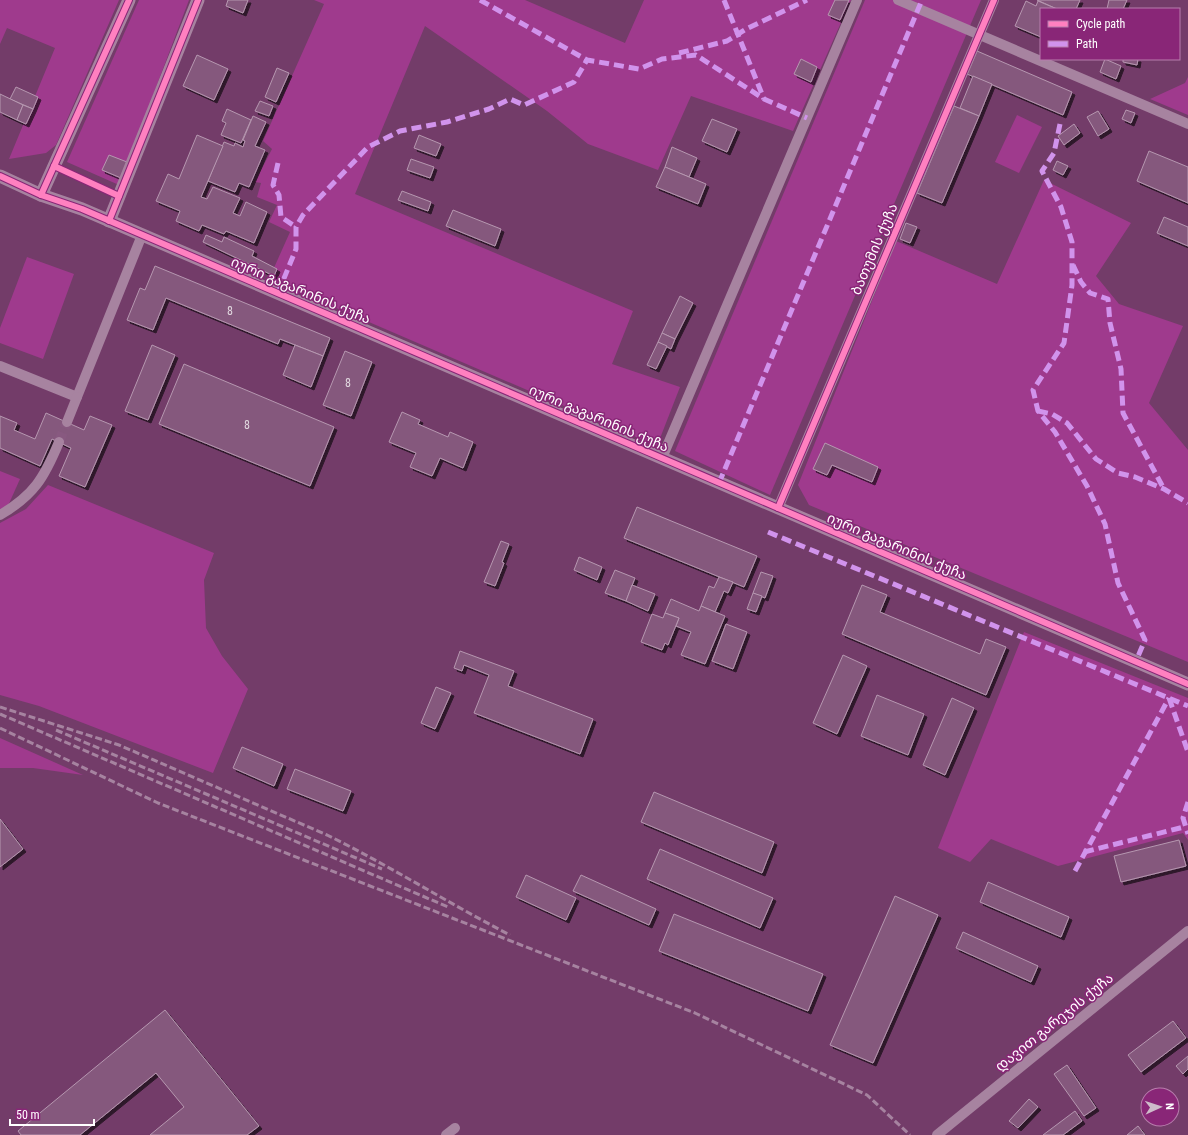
<svg xmlns="http://www.w3.org/2000/svg" width="1188" height="1135" font-family="'Roboto Condensed','Noto Sans Georgian',sans-serif">
  <style>
    .green { fill: #9f3a8d }
    .building { fill: #85597d; stroke: #b697b0; filter: url(#shadow) }
    .lines { fill: none; stroke-linecap: round; stroke-linejoin: round }
    .minor-tunnel { stroke: #885980; stroke-width: 10; stroke-dasharray: 10 5; stroke-linecap: butt }
    .minor { stroke: #a783a0; stroke-width: 10 }
    .tertiary { stroke: #a783a0; stroke-width: 13 }
    .rail { stroke: #a683a0; stroke-width: 3; stroke-dasharray: 7 3; stroke-linecap: butt }
    .quiet { stroke: #d193ec; stroke-width: 5; stroke-dasharray: 10 5; stroke-linecap: butt }
    .cycleway-casing { stroke: #892677; stroke-width: 8 }
    .cycleway { stroke: #ff80c0; stroke-width: 6 }
    .labels { text-anchor: middle; dominant-baseline: central; stroke-width: 3; stroke-linejoin: round; paint-order: stroke }
    .number-label { font-size: 12px; fill: #e0d6de }
    .street-label { font-size: 14px; fill: #fff; stroke: #892677 }
  </style>
  <defs>
    <filter id="shadow"><feDropShadow dx="3" dy="3" stdDeviation="0" flood-color="#0009"/></filter>
  </defs>
  <rect width="100%" height="100%" fill="#733c69"/>
  <g class="green">
    <path d="M0,0H119L56,145L46,153L9,159L55,48L7,28L0,44Z"/>
    <path d="M139,0H189L119,185L67,162Z"/>
    <path d="M314,0H525L625,43L644,0H851L793,131L691,96L658,170L588,144L547,111L425,26L355,194L633,311L612,364L680,387L657,446L269,279L290,232L269,222L277,205L257,197L261,183L255,182L272,149L263,141L324,4Z"/>
    <path d="M865,0H981L770,495L675,451Z"/>
    <path d="M1188,77V115L1150,99L1185,83Z"/>
    <path d="M1017,115L1042,127L1019,173L995,162Z"/>
    <path d="M1044,180L1131,223L1096,276L1119,304L1183,326L1149,403L1188,450V662L809,505L798,485L896,241L997,284Z"/>
    <path d="M27,257L74,274L43,359L0,343V328Z"/>
    <path d="M0,471L20,479L7,508L0,511Z"/>
    <path d="M48,485L214,553L204,580L206,628L222,656L248,689L213,773L39,706L0,695V523L26,509Z"/>
    <path d="M1024,632L1188,698V840L1183,833L1058,866L991,839L970,862L938,848Z"/>
    <path d="M0,738L83,775L33,768H0Z"/>
  </g>
  <g class="building">
    <path d="M228,0H248L243,13L226,6Z"/>
    <path d="M835,0H849L840,20L828,15Z"/>
    <path d="M1037,0H1080L1076,9H1057Z"/>
    <path d="M1109,0H1127L1123,9H1107Z"/>
    <path d="M1026,1L1036,6L1038,1L1057,9H1041V37L1015,26Z"/>
    <path d="M977,51L1072,92L1063,115L967,74Z"/>
    <path d="M197,55L228,69L214,100L183,86Z"/>
    <path d="M801,59L817,67L811,82L794,74Z"/>
    <path d="M1105,59L1121,66L1116,79L1100,72Z"/>
    <path d="M1123,59H1138L1137,65L1123,62Z"/>
    <path d="M277,68L289,73L276,102L265,97Z"/>
    <path d="M973,76L992,84L979,116L960,108Z"/>
    <path d="M16,87L38,97L33,109L10,99Z"/>
    <path d="M0,94L23,105L17,120L0,112Z"/>
    <path d="M260,101L273,106L269,116L255,111Z"/>
    <path d="M23,105L33,109L26,124L17,120Z"/>
    <path d="M954,106L979,116L942,203L917,193Z"/>
    <path d="M227,109L251,120L241,143L221,135L226,123L222,121Z"/>
    <path d="M1126,110L1135,113L1131,123L1122,119Z"/>
    <path d="M1098,111L1109,129L1098,136L1087,117Z"/>
    <path d="M253,116L266,122L255,146L265,150L249,187L239,183L235,192L208,181L224,142L234,146L235,143L243,147L245,141L243,140Z"/>
    <path d="M712,119L737,129L727,152L702,141Z"/>
    <path d="M1074,124L1080,133L1064,145L1058,136Z"/>
    <path d="M197,135L223,146L201,197L207,199L213,187L240,198L233,213L240,216L246,202L267,212L254,243L226,231L224,234L202,225L199,231L176,221L180,211L156,201L168,174L179,179Z"/>
    <path d="M419,135L441,144L436,156L414,148Z"/>
    <path d="M672,147L697,158L689,177L665,167Z"/>
    <path d="M1149,151L1188,167V203L1137,181Z"/>
    <path d="M109,155L127,162L121,178L102,170Z"/>
    <path d="M411,159L434,167L430,178L407,170Z"/>
    <path d="M1057,161L1068,166L1063,175L1053,170Z"/>
    <path d="M665,167L706,184L698,204L656,187Z"/>
    <path d="M402,191L431,202L428,211L398,200Z"/>
    <path d="M453,210L501,229L495,246L446,226Z"/>
    <path d="M1164,217L1188,227V246L1157,233Z"/>
    <path d="M906,223L917,227L910,243L900,239Z"/>
    <path d="M206,235L222,242L224,237L254,251L252,256L277,269L274,276L203,242Z"/>
    <path d="M155,266L330,338L323,356L280,339L278,344L166,298L153,330L127,320L140,288L145,290Z"/>
    <path d="M680,296L693,303L675,339L662,333Z"/>
    <path d="M662,333L675,339L671,349L658,342Z"/>
    <path d="M658,342L667,346L656,369L647,365Z"/>
    <path d="M152,345L175,355L148,420L125,411Z"/>
    <path d="M295,345L323,356L311,387L283,375Z"/>
    <path d="M345,351L372,362L351,416L323,405Z"/>
    <path d="M184,364L334,427L310,486L159,424Z"/>
    <path d="M402,412L420,420L418,424L448,437L450,432L473,442L463,468L440,458L432,476L410,467L416,453L389,442Z"/>
    <path d="M46,413L84,430L90,416L112,425L85,487L59,476L71,448L52,439L40,466L0,448V416L17,423L14,430L35,439Z"/>
    <path d="M825,443L878,467L872,482L832,465L827,475L813,469Z"/>
    <path d="M637,507L757,556L744,587L624,538Z"/>
    <path d="M501,541L509,544L502,562L504,563L495,586L484,582Z"/>
    <path d="M579,557L602,567L597,580L574,570Z"/>
    <path d="M615,570L635,578L626,601L605,593Z"/>
    <path d="M761,572L773,576L765,598L753,593Z"/>
    <path d="M719,577L733,582L728,593L724,591L715,612L701,606L709,586L714,588Z"/>
    <path d="M632,585L655,594L648,611L626,601Z"/>
    <path d="M862,585L887,595L880,612L980,654L986,639L1006,647L986,695L842,634Z"/>
    <path d="M753,593L762,596L756,612L747,609Z"/>
    <path d="M671,599L699,611L701,606L725,616L705,664L681,655L691,632L676,626L679,618L665,613Z"/>
    <path d="M665,613L679,618L668,645L665,643L662,650L641,642L652,614L663,618Z"/>
    <path d="M726,624L747,632L733,669L712,661Z"/>
    <path d="M460,651L514,671L508,686L593,719L580,754L474,713L489,675L464,665L462,671L454,668Z"/>
    <path d="M843,655L867,666L837,734L813,723Z"/>
    <path d="M436,687L451,693L435,729L421,723Z"/>
    <path d="M877,695L924,714L908,755L861,736Z"/>
    <path d="M952,698L974,708L945,775L923,765Z"/>
    <path d="M242,747L283,764L274,786L233,768Z"/>
    <path d="M295,769L351,791L343,811L287,789Z"/>
    <path d="M654,792L774,842L762,873L641,822Z"/>
    <path d="M0,819L23,849L0,867Z"/>
    <path d="M1179,840L1186,866L1121,882L1114,856Z"/>
    <path d="M660,849L773,898L760,928L647,879Z"/>
    <path d="M526,875L576,898L566,920L516,897Z"/>
    <path d="M581,875L656,909L649,925L573,891Z"/>
    <path d="M988,882L1069,917L1061,937L980,902Z"/>
    <path d="M895,896L938,915L873,1063L830,1045Z"/>
    <path d="M674,914L823,974L808,1011L659,951Z"/>
    <path d="M963,932L1038,966L1031,982L956,948Z"/>
    <path d="M165,1010L259,1126L247,1135H150L184,1107L156,1073L80,1135H21L18,1131Z"/>
    <path d="M1173,1021L1186,1038L1141,1072L1128,1055Z"/>
    <path d="M1188,1056V1069L1183,1074L1176,1066Z"/>
    <path d="M1067,1065L1096,1108L1084,1116L1054,1074Z"/>
    <path d="M1029,1099L1038,1107L1018,1128L1009,1121Z"/>
    <path d="M1075,1111L1082,1121L1063,1135H1043Z"/>
    <path d="M1138,1126L1145,1135H1127Z"/>
  </g>
  <g class="lines">
    <path class="minor-tunnel" d="M59,442L67,422"/>
    <g class="minor">
      <path d="M898,0L1188,124"/>
      <path d="M0,366L77,397L142,235"/>
      <path d="M67,422L77,397"/>
      <path d="M662,458L857,0"/>
      <path d="M778,508L994,0"/>
      <path d="M0,515C34,495 44,478 59,442"/>
      <path d="M446,1135L455,1128"/>
      <path d="M937,1135L1188,931"/>
    </g>
    <g class="tertiary">
      <path d="M0,176L41,195L82,209L1188,684"/>
      <path d="M41,195L129,0"/>
      <path d="M109,221L198,0"/>
    </g>
    <g class="rail">
      <path d="M0,707L119,745L327,835C390,866 448,903 510,935"/>
      <path d="M0,714L448,907"/>
      <path d="M0,728L158,803L695,1013L867,1095L910,1135"/>
      <path d="M56,730L382,869"/>
    </g>
    <g class="quiet">
      <path d="M480,0L587,60L639,69L662,59L696,55L764,99L807,118"/>
      <path d="M724,0L764,99"/>
      <path d="M679,53L727,41L746,29L807,0"/>
      <path d="M1060,124L1054,153L1042,171L1061,207L1072,242V285L1064,343L1033,390L1038,411L1055,432L1087,486L1105,524L1118,583L1145,640L1136,661"/>
      <path d="M278,163L273,185L279,195L281,217L296,227"/>
      <path d="M1073,265L1081,282L1090,293L1108,299L1110,323L1121,369L1123,413L1164,489"/>
      <path d="M278,293L296,249V227L303,215L368,147L400,131L447,122L489,109L510,99L524,105L574,82L587,60"/>
      <path d="M1038,411L1052,414L1067,423L1096,459L1118,473L1135,477L1164,489L1188,503"/>
      <path d="M719,483L922,0"/>
      <path d="M768,532L1188,706"/>
      <path d="M1169,698L1188,752"/>
      <path d="M1188,802L1183,818L1188,834"/>
      <path d="M1084,852L1184,827"/>
      <path d="M1075,871L1169,698"/>
    </g>
    <g class="cycleway-casing">
      <g id="cycleway">
        <path d="M54,166L119,196"/>
        <path d="M0,176L41,195L82,209L1188,684"/>
        <path d="M41,195L129,0"/>
        <path d="M109,221L198,0"/>
        <path d="M778,508L994,0"/>
      </g>
    </g>
    <use href="#cycleway" class="cycleway"/>
  </g>
  <g class="labels">
    <g class="number-label">
      <text x="230" y="311">8</text>
      <text x="348" y="383">8</text>
      <text x="247" y="425">8</text>
    </g>
    <g class="street-label">
      <text transform="translate(874 249) rotate(-67)">ბათუმის ქუჩა</text>
      <text transform="translate(301 290) rotate(23)">იური გაგარინის ქუჩა</text>
      <text transform="translate(599 418) rotate(23)">იური გაგარინის ქუჩა</text>
      <text transform="translate(897 546) rotate(23)">იური გაგარინის ქუჩა</text>
      <text transform="translate(1054 1022) rotate(-39)">დავით გარეჯის ქუჩა</text>
    </g>
  </g>
  <rect x="1040" y="8" width="140" height="52" fill="#892677" stroke="#b87dad"/>
  <rect x="1048" y="21" width="20" height="6" fill="#ff80c0" stroke="#b87dad"/>
  <text x="1076" y="28" font-size="12" fill="#ffffff">Cycle path</text>
  <rect x="1048" y="41" width="20" height="6" fill="#d193ec" stroke="#b87dad"/>
  <text x="1076" y="48" font-size="12" fill="#ffffff">Path</text>
  <g transform="translate(1160 1107) rotate(87)"><circle r="19" fill="#892677" stroke="#b87dad"/>
  <path d="M0-3L7 15L0 10L-7 15Z" fill="#cebbca"/>
  <text y="-6" font-size="11" font-weight="bold" text-anchor="middle" fill="#ffffff">N</text>
  </g>
  <path d="M10 1119v6h84v-6" fill="none" stroke="#ffffff" stroke-width="2"/>
  <text x="16" y="1119" font-size="12" fill="#ffffff" stroke="#892677" stroke-width="3" paint-order="stroke">50 m</text>
</svg>
